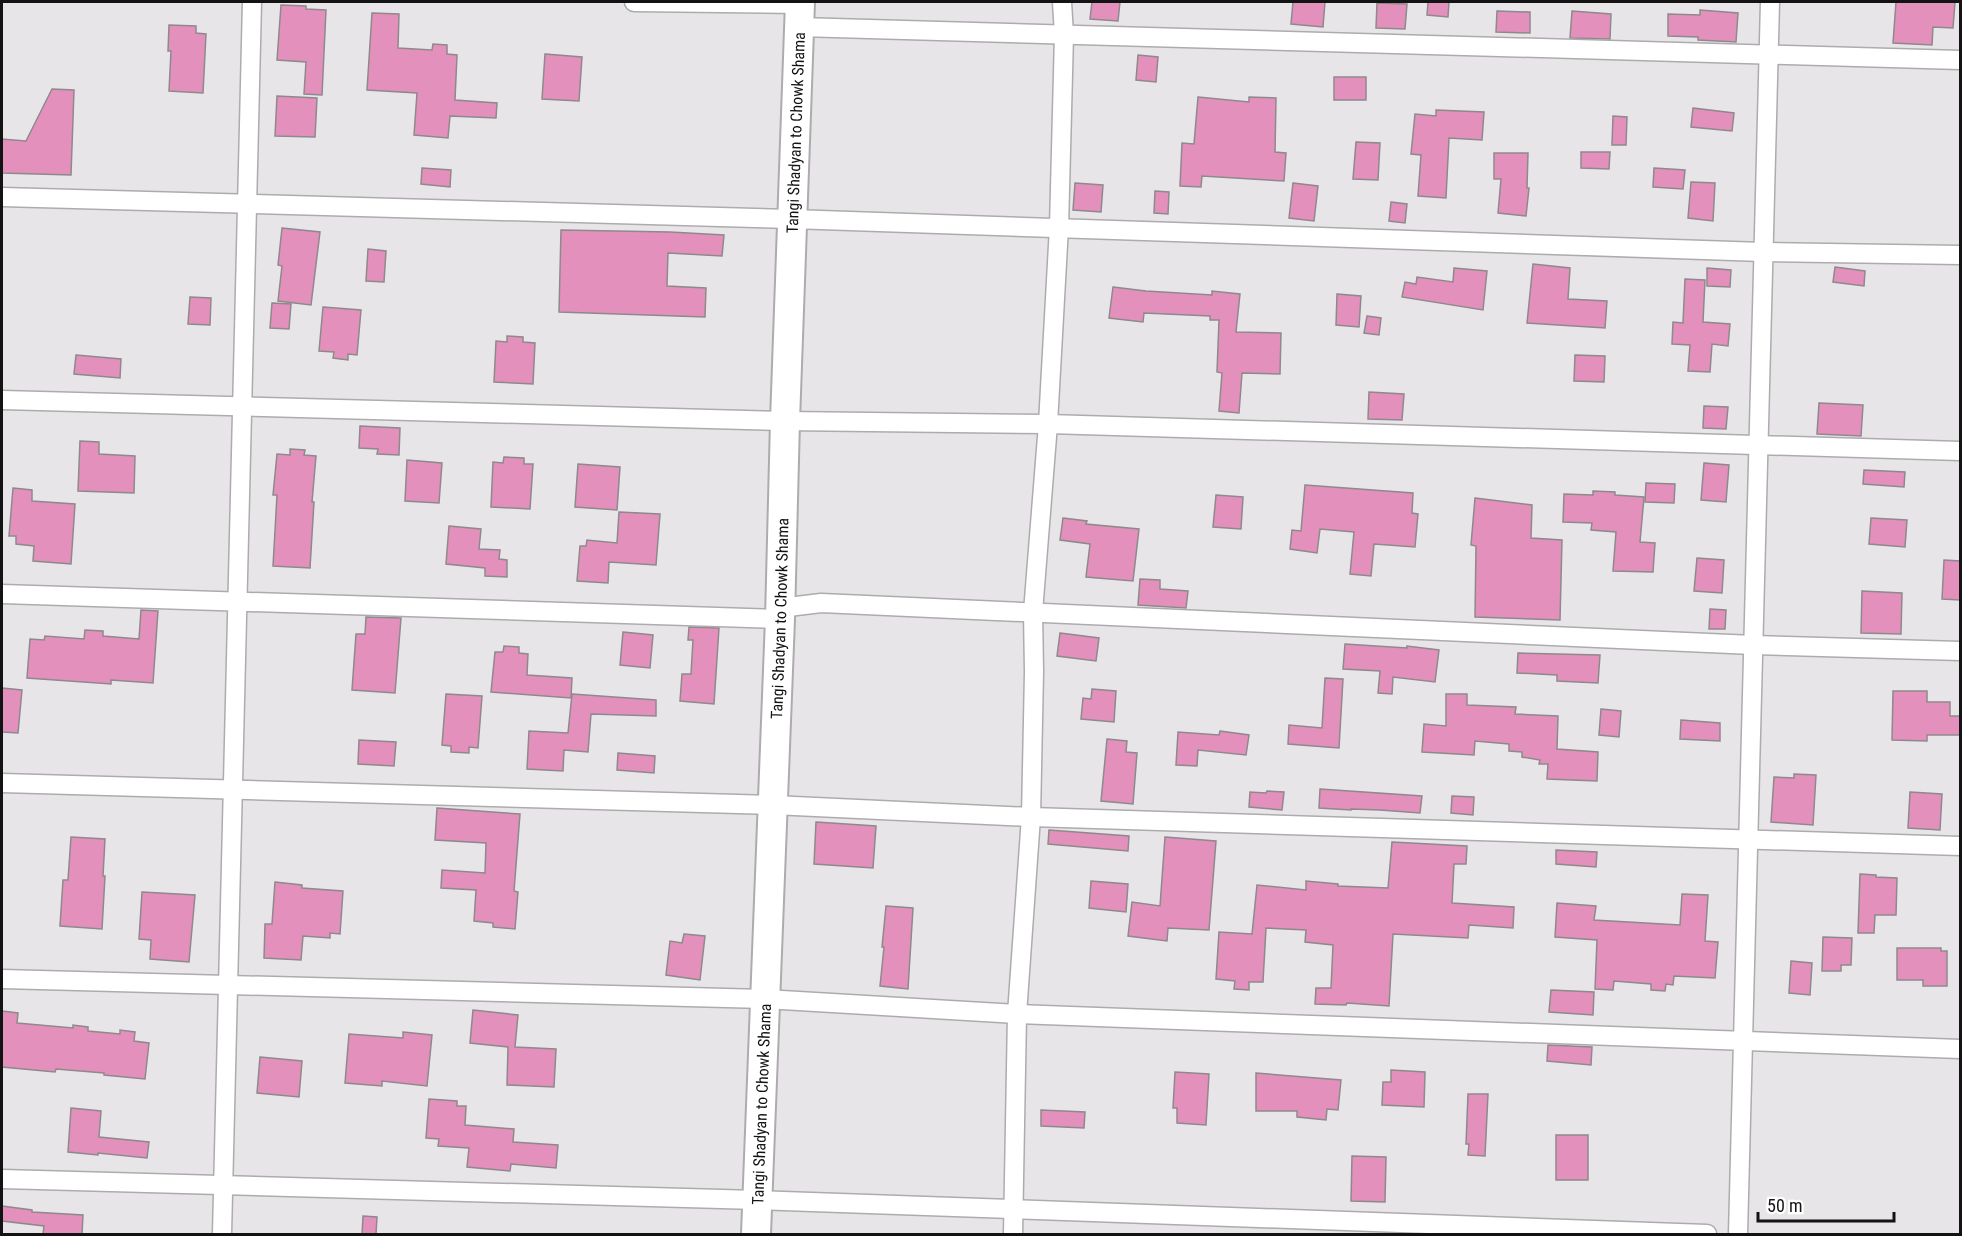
<svg xmlns="http://www.w3.org/2000/svg" width="1962" height="1236" font-family="'Roboto Condensed',sans-serif">
  <style>
    .building { fill: #e490bc; stroke: #8e898b; stroke-width: 1.5 }
    .lines { fill: none; stroke-linecap: round; stroke-linejoin: round }
    .minor-casing { stroke: #aeabaf; stroke-width: 21 }
    .primary-casing { stroke: #aeabaf; stroke-width: 32 }
    .minor { stroke: #fff; stroke-width: 18 }
    .primary { stroke: #fff; stroke-width: 28 }
    .labels { text-anchor: middle; dominant-baseline: central; stroke-width: 6; stroke-linejoin: round; paint-order: stroke }
    .street-label { font-size: 16px; fill: #131314; stroke: #fff }
  </style>
  <rect width="100%" height="100%" fill="#e8e5e9"/>
  <g class="building">
    <path d="M1092,2H1120L1118,21L1090,19Z"/>
    <path d="M1293,2H1325L1323,27L1291,24Z"/>
    <path d="M1428,2H1449L1448,17L1427,15Z"/>
    <path d="M1896,2H1955L1953,28L1933,27L1932,45L1893,43Z"/>
    <path d="M1377,3L1407,4L1405,29L1376,28Z"/>
    <path d="M281,5L306,6V9L326,10L322,95L304,94L306,62L277,60Z"/>
    <path d="M1700,10L1738,13L1736,42L1698,40V37L1668,36V14L1700,15Z"/>
    <path d="M1497,11L1530,12V33L1496,32Z"/>
    <path d="M1572,11L1611,14L1610,39L1570,38Z"/>
    <path d="M372,13L399,14L398,48L432,50L433,44L447,45V54L457,55L455,100L497,103L496,118L450,116L448,138L414,135L417,93L367,90Z"/>
    <path d="M169,25L196,26V33L206,34L203,93L169,91L171,51H168Z"/>
    <path d="M545,54L582,57L579,101L542,99Z"/>
    <path d="M1138,55L1158,57L1156,82L1136,80Z"/>
    <rect x="1334" y="77" width="32" height="23"/>
    <path d="M52,89L74,90L71,175L2,173V139L26,141Z"/>
    <path d="M277,96L317,98L315,137L275,136Z"/>
    <path d="M1198,97L1249,102V97L1276,98L1275,152L1286,153L1284,181L1202,176L1201,187L1180,186L1182,143L1194,144Z"/>
    <path d="M1693,108L1734,113L1732,131L1691,127Z"/>
    <path d="M1436,110L1484,112L1482,140L1449,138L1446,198L1418,196L1421,155L1411,154L1415,114L1436,116Z"/>
    <path d="M1613,116L1627,117L1626,145H1612Z"/>
    <path d="M1356,142L1380,143L1378,180L1353,179Z"/>
    <path d="M1581,152H1610L1609,169L1581,168Z"/>
    <path d="M1494,153H1528L1527,188H1529L1526,216L1498,213L1501,179H1494Z"/>
    <path d="M422,168L451,170L450,187L421,184Z"/>
    <path d="M1654,168L1685,170L1683,189L1653,187Z"/>
    <path d="M1691,182L1715,183L1713,221L1688,218Z"/>
    <path d="M1075,183L1103,185L1101,212L1073,210Z"/>
    <path d="M1293,183L1318,186L1314,221L1289,218Z"/>
    <path d="M1155,191L1169,192L1168,214L1154,213Z"/>
    <path d="M1391,202L1407,204L1405,223L1389,221Z"/>
    <path d="M282,228L320,232L311,305L278,301L282,266L278,265Z"/>
    <path d="M561,230L670,232L724,235L722,256L668,253L667,286L706,288L705,317L559,312Z"/>
    <path d="M368,249L386,251L384,282L366,281Z"/>
    <path d="M1533,264L1570,268L1568,299L1607,301L1605,328L1527,323Z"/>
    <path d="M1835,267L1865,271L1864,286L1833,282Z"/>
    <path d="M1454,268L1487,271L1483,310L1402,297L1405,282L1416,284L1417,277L1453,282Z"/>
    <path d="M1707,268L1731,270L1730,287L1707,286Z"/>
    <path d="M1685,279L1705,280L1703,322L1730,324L1728,346L1712,344L1710,372L1688,371L1690,345L1672,344L1673,322L1683,323Z"/>
    <path d="M1113,287L1146,291L1212,295V291L1240,294L1236,332L1281,333L1280,374L1242,373L1239,413L1219,411L1222,373L1217,372L1219,320H1210V316L1144,313L1143,322L1109,318Z"/>
    <path d="M1337,294L1361,296L1359,327L1336,325Z"/>
    <path d="M190,297L211,298L210,325L188,324Z"/>
    <path d="M272,303L291,304L289,329L270,328Z"/>
    <path d="M323,307L361,310L357,355L348,354V360L333,358L334,352L319,351Z"/>
    <path d="M1367,316L1381,318L1379,335L1364,333Z"/>
    <path d="M507,336L523,337V342L535,343L533,384L494,382L496,341L507,342Z"/>
    <path d="M76,355L121,359L120,378L74,374Z"/>
    <path d="M1575,355L1605,356L1604,382L1574,381Z"/>
    <path d="M1369,392L1404,394L1402,420L1368,419Z"/>
    <path d="M1819,403L1863,405L1861,436L1817,434Z"/>
    <path d="M1704,406L1728,407L1726,429L1703,428Z"/>
    <path d="M360,426L400,428L399,455L377,454L378,449L359,448Z"/>
    <path d="M80,441L99,442V454L135,456L134,493L78,491Z"/>
    <path d="M290,449L305,450L304,455L316,456L312,502H314L310,568L273,566L277,495H273L277,454L290,455Z"/>
    <path d="M504,457L524,458V464H533L530,509L491,507L493,462L503,463Z"/>
    <path d="M407,460L442,463L439,503L405,501Z"/>
    <path d="M1704,463L1729,465L1726,502L1701,500Z"/>
    <path d="M578,464L620,467L617,510L575,507Z"/>
    <path d="M1864,470L1905,472L1904,487L1863,484Z"/>
    <path d="M1646,483L1675,484L1674,503L1645,502Z"/>
    <path d="M1305,485L1413,493L1412,513L1418,514L1415,547L1374,544L1371,576L1350,574L1354,532L1320,529L1317,553L1290,549L1292,530L1301,531Z"/>
    <path d="M13,488L32,490V501L75,504L71,564L33,561L34,546L16,544V536H9Z"/>
    <path d="M1593,491L1615,492V495L1644,497L1640,542L1655,543L1653,572L1613,571L1616,532L1591,530L1592,523L1563,522L1564,494L1593,495Z"/>
    <path d="M1216,495L1243,497L1241,529L1213,527Z"/>
    <path d="M1475,498L1532,505L1531,538L1562,540L1560,620L1475,617L1476,546L1471,545Z"/>
    <path d="M619,512L660,514L656,565L609,562L608,583L577,581L580,546H586L587,540L617,543Z"/>
    <path d="M1063,518L1087,521L1086,524L1139,529L1133,581L1086,577L1090,544L1060,540Z"/>
    <path d="M1871,518L1907,520L1905,547L1869,544Z"/>
    <path d="M449,526L481,529L479,549L500,550L499,559L507,560V577L485,576V568L446,564Z"/>
    <path d="M1697,558L1724,560L1722,593L1694,591Z"/>
    <path d="M1944,560L1960,561V600L1942,599Z"/>
    <path d="M1140,579L1160,580V589L1188,591L1186,608L1138,605Z"/>
    <path d="M1862,591L1902,593L1901,634L1861,633Z"/>
    <path d="M1710,609L1726,610L1725,629H1709Z"/>
    <path d="M141,610L158,611L153,683L111,680V684L27,678L30,639L44,640L45,636L84,639L85,630L103,631V636L139,639Z"/>
    <path d="M366,617L401,618L395,693L352,690L356,634H365Z"/>
    <path d="M689,627L719,628L714,704L680,701L682,674H691L693,640H688Z"/>
    <path d="M623,632L653,635L650,668L620,665Z"/>
    <path d="M1060,633L1099,638L1096,661L1057,656Z"/>
    <path d="M1345,644L1407,648V646L1439,650L1435,682L1393,677L1392,694L1378,693L1380,671L1343,669Z"/>
    <path d="M504,646L519,647V653L528,654L527,675L572,678L571,698L491,692L495,652H503Z"/>
    <path d="M1518,653L1600,655L1598,683L1557,681V675L1517,673Z"/>
    <path d="M1325,678L1343,679L1339,748L1288,744L1289,725L1322,728Z"/>
    <path d="M2,688L22,690L18,733L2,732Z"/>
    <path d="M1092,689L1116,691L1114,722L1081,719L1083,698L1091,699Z"/>
    <path d="M1893,691H1927V702H1950V716H1960V735H1927V741L1892,740Z"/>
    <path d="M446,694L482,696L478,748L469,747V753L451,752V746L442,745Z"/>
    <path d="M572,694L656,700V716L591,714L588,752L564,750L563,771L527,769L529,731L568,733Z"/>
    <path d="M1446,694H1467V705L1516,707L1515,714L1558,716L1557,749L1598,752L1597,781L1547,779L1548,764H1539L1540,760L1522,757V752L1509,751V744L1475,741L1474,755L1422,752L1424,724L1446,726Z"/>
    <path d="M1601,709L1621,711L1619,737L1599,735Z"/>
    <path d="M1681,720L1720,723V741L1680,739Z"/>
    <path d="M1220,731L1249,735L1246,755L1198,750L1197,766L1176,765L1178,732L1219,735Z"/>
    <path d="M1107,739L1127,741L1126,752L1137,753L1133,804L1101,801Z"/>
    <path d="M359,740L396,742L394,766L358,764Z"/>
    <path d="M618,753L655,756L654,773L617,770Z"/>
    <path d="M1794,774L1816,775L1813,825L1771,822L1774,777L1794,778Z"/>
    <path d="M1320,789L1422,796L1420,813L1380,810L1351,809V810L1319,808Z"/>
    <path d="M1267,791L1284,792L1282,810L1249,807L1250,792L1266,793Z"/>
    <path d="M1910,792L1942,794L1940,830L1908,828Z"/>
    <path d="M1452,796L1474,797L1473,815L1451,813Z"/>
    <path d="M437,808L520,814L514,891L518,892L515,929L493,927V923L474,921L476,890L441,888L442,870L485,873L486,843L435,840Z"/>
    <path d="M816,822L876,826L873,868L814,864Z"/>
    <path d="M1049,830L1129,836L1128,851L1048,844Z"/>
    <path d="M71,837L105,839L103,876H105L102,929L60,926L63,880H68Z"/>
    <path d="M1165,837L1216,841L1209,930L1168,928L1167,941L1128,936L1132,902L1160,906Z"/>
    <path d="M1392,842L1467,846L1466,864H1454L1452,903L1514,907L1513,928L1469,925L1468,938L1393,934L1389,1006L1347,1003L1346,1005L1315,1004L1316,988H1331L1333,945L1305,942L1306,930L1266,928L1263,982H1249V990L1234,989L1235,981L1216,979L1219,932L1252,934L1257,885L1306,890V881L1338,884V886L1388,888Z"/>
    <path d="M1556,850L1597,852L1596,867L1556,864Z"/>
    <path d="M1860,874L1876,875V877L1897,878L1896,915H1875L1874,933H1858Z"/>
    <path d="M1091,881L1128,884L1126,912L1089,908Z"/>
    <path d="M275,882L302,885V888L343,891L340,934L330,933V938L303,936L301,960L264,958L265,924H272Z"/>
    <path d="M142,892L195,895L189,962L150,959L151,940L139,939Z"/>
    <path d="M1682,894L1708,895L1705,941L1718,942L1715,978L1674,976L1673,985L1666,984L1665,991L1651,990V984L1614,981L1613,990L1595,989L1597,940L1555,937L1557,903L1596,906L1594,920L1680,925Z"/>
    <path d="M886,906L913,908L908,989L880,986L884,947H882Z"/>
    <path d="M684,934L705,936L700,980L666,975L670,941L682,943Z"/>
    <path d="M1823,937L1852,938L1851,965H1841V971H1822Z"/>
    <path d="M1897,948H1941V951H1947V986H1923V980H1897Z"/>
    <path d="M1791,961L1812,963L1810,995L1789,993Z"/>
    <path d="M1551,990L1594,992L1593,1015L1549,1012Z"/>
    <path d="M473,1010L518,1015L515,1047L556,1049L554,1087L507,1085L508,1047L470,1043Z"/>
    <path d="M2,1011L18,1013L17,1023L73,1028V1025L88,1027V1031L120,1034V1030L135,1032L134,1041L149,1043L145,1079L104,1075V1073L56,1069L55,1072L2,1067Z"/>
    <path d="M403,1032L432,1035L427,1086L382,1081V1086L345,1083L349,1034L403,1038Z"/>
    <path d="M1548,1045L1592,1047L1591,1065L1547,1061Z"/>
    <path d="M260,1057L302,1061L299,1097L257,1093Z"/>
    <path d="M1391,1070L1425,1072L1424,1107L1382,1105L1383,1082H1391Z"/>
    <path d="M1175,1072L1209,1074L1206,1125L1177,1123V1108H1173Z"/>
    <path d="M1256,1073L1341,1080L1338,1110L1327,1109L1326,1120L1297,1117V1111H1256Z"/>
    <path d="M1468,1094H1488L1485,1156L1468,1155L1469,1144H1466Z"/>
    <path d="M429,1099L457,1101V1106H466L465,1125L514,1129L513,1142L558,1145L556,1168L511,1164L510,1171L467,1167L469,1148L438,1146L439,1139L426,1138Z"/>
    <path d="M71,1108L101,1111L99,1137L149,1142L147,1158L98,1153V1155L68,1152Z"/>
    <path d="M1041,1110L1085,1112L1084,1128L1041,1126Z"/>
    <rect x="1556" y="1135" width="32" height="45"/>
    <path d="M1352,1156L1386,1157L1385,1202L1351,1201Z"/>
    <path d="M2,1206L32,1210V1212L83,1215L82,1234H43L44,1226L2,1221Z"/>
    <path d="M363,1216L377,1217L376,1234H362Z"/>
  </g>
  <g class="lines">
    <g class="minor-casing">
      <g id="minor">
        <path d="M634,2L800,4"/>
        <path d="M799,27L1960,60"/>
        <path d="M2,197L791,219L1763,252L1960,255"/>
        <path d="M2,400L785,421L1048,424L1960,451"/>
        <path d="M2,594L780,619"/>
        <path d="M780,608L821,603L1753,645L1960,651"/>
        <path d="M2,783L773,805L1031,817L1960,846"/>
        <path d="M2,979L765,999L1017,1014L1960,1049"/>
        <path d="M2,1179L757,1200L1707,1234"/>
        <path d="M222,1234L252,2"/>
        <path d="M1013,1234L1017,1014L1031,817L1034,672L1033,612L1048,424L1059,227L1064,35L1062,2"/>
        <path d="M1738,1234L1770,2"/>
      </g>
    </g>
    <g class="primary-casing">
      <g id="primary">
        <path id="s1" d="M756,1234L780,619L785,421L800,2"/>
      </g>
    </g>
    <use href="#minor" class="minor"/>
    <use href="#primary" class="primary"/>
  </g>
  <g class="labels">
    <g class="street-label">
      <text stroke="none"><textPath href="#s1" startOffset="1102">Tangi Shadyan to Chowk Shama</textPath></text>
      <text stroke="none"><textPath href="#s1" startOffset="616">Tangi Shadyan to Chowk Shama</textPath></text>
      <text stroke="none"><textPath href="#s1" startOffset="130">Tangi Shadyan to Chowk Shama</textPath></text>
    </g>
  </g>
  <rect width="1962" height="1236" fill="none" stroke="#131314" stroke-width="6"/>
  <path d="M1758 1212v9h136v-9" fill="none" stroke="#131314" stroke-width="3"/>
  <text x="1767" y="1212" font-size="18" fill="#131314" stroke="#ffffff" stroke-width="4.5" paint-order="stroke">50 m</text>
</svg>
